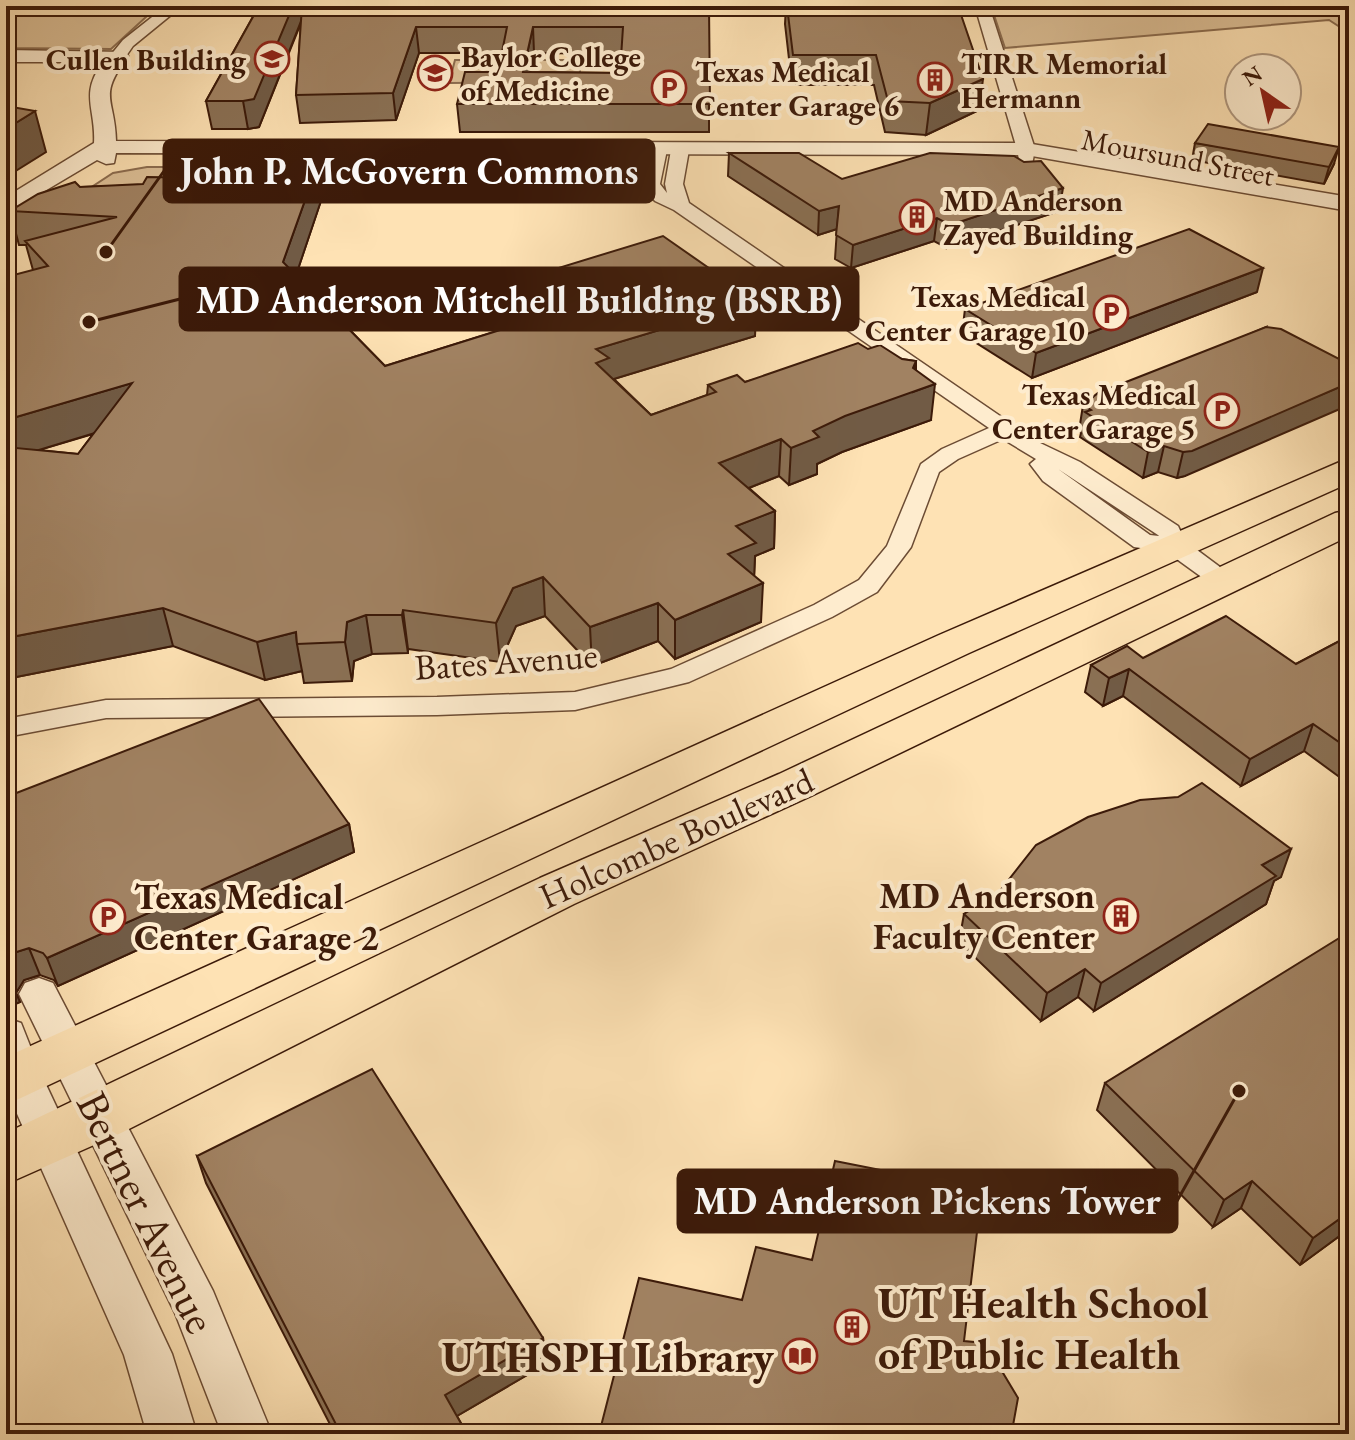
<svg xmlns="http://www.w3.org/2000/svg" width="1355" height="1440" font-family="'EB Garamond',serif">
  <style>
    .green { fill: #ddc097; stroke: #8c6d50; stroke-width: 2 }
    .lines { fill: none; stroke-linecap: round; stroke-linejoin: round }
    .minor-casing { stroke: #6c4c34; stroke-width: 3 }
    .tertiary-casing { stroke: #6c4c34; stroke-width: 3 }
    .primary-casing { stroke: #3c1a09; stroke-width: 3 }
    .minor { fill: #feecce; fill-rule: evenodd }
    .tertiary { fill: #feecce; fill-rule: evenodd }
    .primary { fill: #fee2b4; fill-rule: evenodd }
    .wall { fill: #8a7054; stroke: #3c1a09; stroke-width: 2; fill-rule: evenodd }
    .shaded-wall { fill: #715b45; stroke: #3c1a09; stroke-width: 2 }
    .building { fill: #a18262; stroke: #3c1a09; stroke-width: 2; fill-rule: evenodd }
    .labels { text-anchor: middle; dominant-baseline: central; stroke-width: 8; stroke-linejoin: round; paint-order: stroke }
    .far-poi-label { font-size: 30px; font-weight: bold; fill: #3c1a09; stroke: #feecce; text-anchor: start }
    .far-street-label { font-size: 30px; fill: #3c1a09; stroke: #feecce }
    .street-label { font-size: 36px; fill: #3c1a09; stroke: #feecce }
    .poi-label { font-size: 36px; font-weight: bold; fill: #3c1a09; stroke: #feecce; text-anchor: end }
    .near-street-label { font-size: 44px; fill: #3c1a09; stroke: #feecce }
    .near-poi-label { font-size: 44px; font-weight: bold; fill: #3c1a09; stroke: #feecce; text-anchor: start }
    .leader { fill: none; stroke: #3c1a09; stroke-width: 3 }
    .callout-dot { fill: #3c1a09; stroke: #feecce; stroke-width: 3 }
    .callout { fill: #3c1a09; stroke: #3c1a09; stroke-width: 3 }
    .callout-label { font-size: 38px; text-anchor: middle; font-weight: bold; fill: #fff }
  </style>
  <rect width="100%" height="100%" fill="#fee2b4"/>
  <filter id="stains"><feTurbulence type="fractalNoise" baseFrequency=".0025" numOctaves="4"/><feColorMatrix values="0 0 0 0 .2 0 0 0 0 .09 0 0 0 0 .02 0 0 0 .5 -.17"/></filter>
  <radialGradient id="worn" r=".72"><stop offset=".6" stop-color="#630" stop-opacity="0"/><stop offset="1" stop-color="#630" stop-opacity=".3"/></radialGradient>
  <g class="green">
    <path d="M6,6H158L111,49L6,48Z"/>
    <path d="M991,6H1349V33L1329,20L1005,48Z"/>
    <path d="M455,60H581L579,82L449,83Z"/>
    <path d="M147,167H187L169,203L58,209L113,173Z"/>
  </g>
  <g class="lines">
    <g class="minor-casing">
      <g id="minor">
        <path d="M166,6H182L133,46L124,59H112L110,56L123,40Z"/>
        <path d="M975,6H989L1035,149L1032,165H1020L1017,149Z"/>
        <path d="M658,145L667,150L660,184L667,193L665,184L671,150L680,145L686,146L689,150L683,184L689,203L1038,442L1080,462L1178,526L1185,541L1232,576L1236,581L1232,586H1214L1167,552L1134,547L1043,481L1030,464L1036,459L1003,439L958,459L939,472L911,547L877,592L832,617L689,682L575,710L437,715L106,718L6,737V719L106,700L437,697L575,692L671,669L814,605L859,580L887,546L921,464L942,449L989,428L674,210L655,201L642,185L649,150ZM1058,469L1158,535L1159,536L1150,535Z"/>
      </g>
    </g>
    <g class="tertiary-casing">
      <g id="tertiary">
        <path d="M6,50L125,52L128,56C97,98 115,97 116,141L1026,143L1349,197V211L1026,155L116,153L114,163L106,164L97,160L6,214V197L94,143C96,108 79,95 103,62H6Z"/>
        <path d="M39,978L53,983L213,1291L272,1434H222L175,1313L19,994L25,983Z"/>
        <path d="M6,1018L21,1023L42,1076L172,1354L197,1434H147L124,1355L6,1089Z"/>
      </g>
    </g>
    <g class="primary-casing">
      <g id="primary">
        <path d="M1349,458V483L969,653L6,1105V1057L939,635Z"/>
        <path d="M1349,510V536L811,796L574,904L121,1133L6,1184V1133L540,878L779,774L1335,513Z"/>
      </g>
    </g>
    <use href="#minor" class="minor"/>
    <use href="#tertiary" class="tertiary"/>
    <use href="#primary" class="primary"/>
  </g>
  <g class="wall">
    <path d="M259,6H709V132H460L457,104L498,72L502,53H419L396,120L300,123L296,95L301,23L259,127L248,129H212L206,101ZM534,53L621,54L620,73L530,72Z"/>
    <path d="M786,6H958L979,110L926,135L885,132L874,85H792L785,24Z"/>
    <path d="M1195,143L1334,164L1324,184L1192,160Z"/>
    <path d="M729,153L842,179L1059,211L947,248L934,241L851,268L835,259L837,229L818,235L728,176Z"/>
    <path d="M328,180L296,275L385,366L500,330L493,324L490,289L756,301L755,336L614,379L651,415L707,395L708,385L745,382L868,349L902,359L916,361V370L931,420L842,452L817,464V474L789,485L779,476L749,488L775,511L774,548L755,556L754,576L761,622L675,659L658,641L592,666L545,616L516,626L500,662L408,649V653L372,654L354,661L352,681L304,683L302,671L265,680L173,646L6,679L33,270L26,245H19L10,211L80,187ZM93,434L78,454L39,450Z"/>
    <path d="M1257,292L1032,378L962,334L965,309Z"/>
    <path d="M1266,327L1185,476L1177,478L1158,472L1143,478L1080,437L1081,433L1079,431L1083,405Z"/>
    <path d="M1349,636V784L1304,751L1241,786L1123,696L1103,706L1085,692L1091,665L1143,658L1296,664Z"/>
    <path d="M6,797L349,824L354,852L58,986L54,980L40,975L24,980L16,993L20,1002L6,1008Z"/>
    <path d="M1281,877L1274,881L1266,904L1094,1011L1078,997L1041,1021L959,942L964,914Z"/>
    <path d="M1105,1083L1349,1229L1300,1265L1241,1208L1213,1227L1097,1110Z"/>
    <path d="M197,1156L543,1338L546,1364L457,1416L467,1434H335L206,1183Z"/>
  </g>
  <g class="shaded-wall">
    <path d="M293,6H307L259,127L248,129L243,101Z"/>
    <path d="M416,27L419,53L396,120L393,93Z"/>
    <path d="M533,27L534,53L525,99L523,72Z"/>
    <path d="M983,79L979,110L926,135L930,103Z"/>
    <path d="M35,111L46,152L6,177V129Z"/>
    <path d="M324,147L328,180L289,296L283,262Z"/>
    <path d="M1339,147L1334,164L1324,184L1329,167Z"/>
    <path d="M1063,188L1059,211L947,248L950,225Z"/>
    <path d="M839,206L837,229L818,235L819,211Z"/>
    <path d="M937,218L934,241L851,268L853,245Z"/>
    <path d="M1263,268L1257,292L1032,378L1036,353Z"/>
    <path d="M756,301L755,336L610,380L597,399L596,349Z"/>
    <path d="M916,361L913,392L935,384L931,420L842,452L817,464V474L789,485L791,448L813,431L913,368Z"/>
    <path d="M132,383L141,419L6,460V420Z"/>
    <path d="M1349,383V405L1185,476L1177,478L1183,452Z"/>
    <path d="M781,439L779,476L718,500L719,463Z"/>
    <path d="M1164,446L1158,472L1143,478L1148,452Z"/>
    <path d="M775,511L774,548L755,556L754,581L728,554L736,526Z"/>
    <path d="M543,577L545,616L516,626L500,662L496,623L513,588Z"/>
    <path d="M763,583L761,622L675,659V620Z"/>
    <path d="M658,603V641L592,666L590,627Z"/>
    <path d="M163,608L173,646L6,679V638Z"/>
    <path d="M403,610L408,649V653L402,615Z"/>
    <path d="M366,615L372,654L354,661L352,681L345,642L347,622Z"/>
    <path d="M296,632L297,644L302,671L265,680L257,642Z"/>
    <path d="M1129,669L1123,696L1103,706L1109,678Z"/>
    <path d="M1313,724L1304,751L1241,786L1250,759Z"/>
    <path d="M349,824L354,852L58,986L47,958Z"/>
    <path d="M1291,849L1281,877L1274,881L1266,904L1094,1011L1101,983L1262,865Z"/>
    <path d="M29,948L40,975L24,980L16,993L20,1002L6,1008V963L13,953Z"/>
    <path d="M1085,969L1078,997L1041,1021L1047,993Z"/>
    <path d="M1252,1181L1241,1208L1213,1227L1224,1200Z"/>
    <path d="M1349,1212V1229L1300,1265L1313,1238Z"/>
    <path d="M543,1338L546,1364L450,1420L445,1395Z"/>
  </g>
  <g class="building">
    <path d="M259,6H293L254,99L243,101H206Z"/>
    <path d="M302,6H709L710,104H457L465,72H498L507,27H416L393,93L296,95ZM533,27H623L620,73L523,72Z"/>
    <path d="M787,6H958L983,79L930,103L888,101L876,55H793Z"/>
    <path d="M6,106L35,111L6,129Z"/>
    <path d="M1208,124L1339,147L1329,167L1195,143Z"/>
    <path d="M232,147H324L283,262L385,366L529,321L490,289L663,236L756,301L596,349L609,358L596,363L651,415L716,392L708,385L737,375L745,382L858,343L868,349L880,345L902,359L916,361L913,368L935,384L845,416L813,431L819,437L791,448L781,439L719,463L775,511L736,526L756,543L728,554L763,583L675,620L658,603L590,627L543,577L513,588L496,623L403,610L402,615H366L347,622L345,642L297,644L296,632L257,642L163,608L6,638V447L78,454L132,383L6,420V277L48,266L25,241L117,217L10,211L38,194L75,182L80,187L143,184L147,177L216,178Z"/>
    <path d="M729,153H799L842,179L930,153L1014,156L1024,162L1041,161L1063,188L950,225L937,218L853,245L836,235L839,206L819,211Z"/>
    <path d="M1189,229L1263,268L1036,353L965,309Z"/>
    <path d="M1266,327L1281,329L1349,364V383L1192,451L1183,452L1164,446L1148,452L1085,412L1091,410L1083,405L1098,393Z"/>
    <path d="M1226,616L1296,664L1349,636V749L1313,724L1250,759L1129,669L1109,678L1091,665L1127,646L1143,658Z"/>
    <path d="M259,699L349,824L47,958L43,953L29,948L13,953L6,963V797Z"/>
    <path d="M1202,783L1291,849L1262,865L1276,876L1101,983L1085,969L1047,993L964,914L999,892L1036,845L1088,817L1140,800L1178,797Z"/>
    <path d="M1349,932V1212L1313,1238L1252,1181L1224,1200L1105,1083Z"/>
    <path d="M372,1069L543,1338L445,1395L467,1434H341L197,1156Z"/>
    <path d="M835,1161L982,1190L964,1341L985,1343L1018,1398L1012,1431L1009,1434H599L639,1278L742,1300L756,1247L812,1260Z"/>
  </g>
  <defs>
    <g id="university-ring" transform="scale(1.8)"><circle r="9.5" fill="#feecce" stroke="#8f2418" stroke-width="1.5"/><path d="M0-5L7-2L0 1L-7-2ZM-4 1L0 2.5L4 1V4Q0 6-4 4Z" fill="#8f2418"/></g>
    <g id="building-ring" transform="scale(1.8)"><circle r="9.5" fill="#feecce" stroke="#8f2418" stroke-width="1.5"/><path d="M-4-6H4V6H1V3H-1V6H-4ZM-2.5-4.3h1.7v1.8h-1.7ZM.8-4.3h1.7v1.8H.8ZM-2.5-1h1.7V.8h-1.7ZM.8-1h1.7V.8H.8Z" fill="#8f2418"/></g>
    <g id="parking-ring" transform="scale(1.8)"><circle r="9.5" fill="#feecce" stroke="#8f2418" stroke-width="1.5"/><path d="M-3.5-5.5H1a3.5 3.5 0 0 1 0 7H-1V5.5H-3.5ZM-1-3.4V-.6H.8a1.4 1.4 0 0 0 0-2.8Z" fill="#8f2418"/></g>
    <g id="library-ring" transform="scale(1.8)"><circle r="9.5" fill="#feecce" stroke="#8f2418" stroke-width="1.5"/><path d="M-6-4Q-3-5.5-.7-3.5V5Q-3 3-6 4ZM6-4Q3-5.5 .7-3.5V5Q3 3 6 4Z" fill="#8f2418"/></g>
  </defs>
  <g fill-rule="evenodd">
    <use href="#university-ring" x="272" y="59"/>
    <use href="#university-ring" x="435" y="73"/>
    <use href="#building-ring" x="935" y="80"/>
    <use href="#parking-ring" x="669" y="88"/>
    <use href="#building-ring" x="917" y="217"/>
    <use href="#parking-ring" x="1111" y="313"/>
    <use href="#parking-ring" x="1222" y="411"/>
    <use href="#building-ring" x="1121" y="916"/>
    <use href="#parking-ring" x="108" y="917"/>
    <use href="#building-ring" x="852" y="1327"/>
    <use href="#library-ring" x="800" y="1356"/>
  </g>
  <g class="labels">
    <g class="far-poi-label">
      <text x="461" y="56">Baylor College<tspan x="461" dy="34">of Medicine</tspan></text>
      <text x="246" y="59" text-anchor="end">Cullen Building</text>
      <text x="961" y="63">TIRR Memorial<tspan x="961" dy="34">Hermann</tspan></text>
      <text x="695" y="71">Texas Medical<tspan x="695" dy="34">Center Garage 6</tspan></text>
      <text x="943" y="200">MD Anderson<tspan x="943" dy="34">Zayed Building</tspan></text>
      <text x="1085" y="296" text-anchor="end">Texas Medical<tspan x="1085" dy="34">Center Garage 10</tspan></text>
      <text x="1196" y="394" text-anchor="end">Texas Medical<tspan x="1196" dy="34">Center Garage 5</tspan></text>
    </g>
    <g class="far-street-label">
      <text transform="translate(1178 157) rotate(11)">Moursund Street</text>
    </g>
    <g class="street-label">
      <text transform="translate(506 661) rotate(-4)">Bates Avenue</text>
      <text transform="translate(676 838) rotate(-24)">Holcombe Boulevard</text>
    </g>
    <g class="poi-label">
      <text x="1095" y="895">MD Anderson<tspan x="1095" dy="41">Faculty Center</tspan></text>
      <text x="134" y="896" text-anchor="start">Texas Medical<tspan x="134" dy="41">Center Garage 2</tspan></text>
    </g>
    <g class="near-street-label">
      <text transform="translate(147 1212) rotate(64)">Bertner Avenue</text>
    </g>
    <g class="near-poi-label">
      <text x="878" y="1302">UT Health School<tspan x="878" dy="51">of Public Health</tspan></text>
      <text x="774" y="1356" text-anchor="end">UTHSPH Library</text>
    </g>
  </g>
  <path class="leader" d="M106 252L164 171M89 322L180 299M1239 1091L1177 1201"/>
  <g class="callout-dot">
    <circle cx="106" cy="252" r="8"/>
    <circle cx="89" cy="322" r="8"/>
    <circle cx="1239" cy="1091" r="8"/>
  </g>
  <g class="callout">
    <rect x="164" y="140" width="490" height="62" rx="8"/>
    <rect x="180" y="268" width="678" height="62" rx="8"/>
    <rect x="678" y="1170" width="499" height="62" rx="8"/>
  </g>
  <g class="callout-label">
    <text x="409" y="184">John P. McGovern Commons</text>
    <text x="519" y="313">MD Anderson Mitchell Building (BSRB)</text>
    <text x="927" y="1214">MD Anderson Pickens Tower</text>
  </g>
  <rect width="1355" height="1440" fill="none" stroke="#fee2b4" stroke-width="32"/>
  <rect x="8" y="8" width="1339" height="1424" fill="none" stroke="#3c1a09" stroke-width="4"/>
  <rect x="16" y="16" width="1323" height="1408" fill="none" stroke="#3c1a09" stroke-width="2"/>
  <g transform="translate(1263 92) rotate(326)"><circle r="38" fill="#feecce" stroke="#b0987f" stroke-width="2"/>
  <path d="M0-6L14 30L0 20L-14 30Z" fill="#8f2418"/>
  <text y="-12" font-size="22" font-weight="bold" text-anchor="middle" fill="#3c1a09">N</text>
  </g>
  <rect width="100%" height="100%" filter="url(#stains)"/>
  <rect width="100%" height="100%" fill="url(#worn)"/>
</svg>
